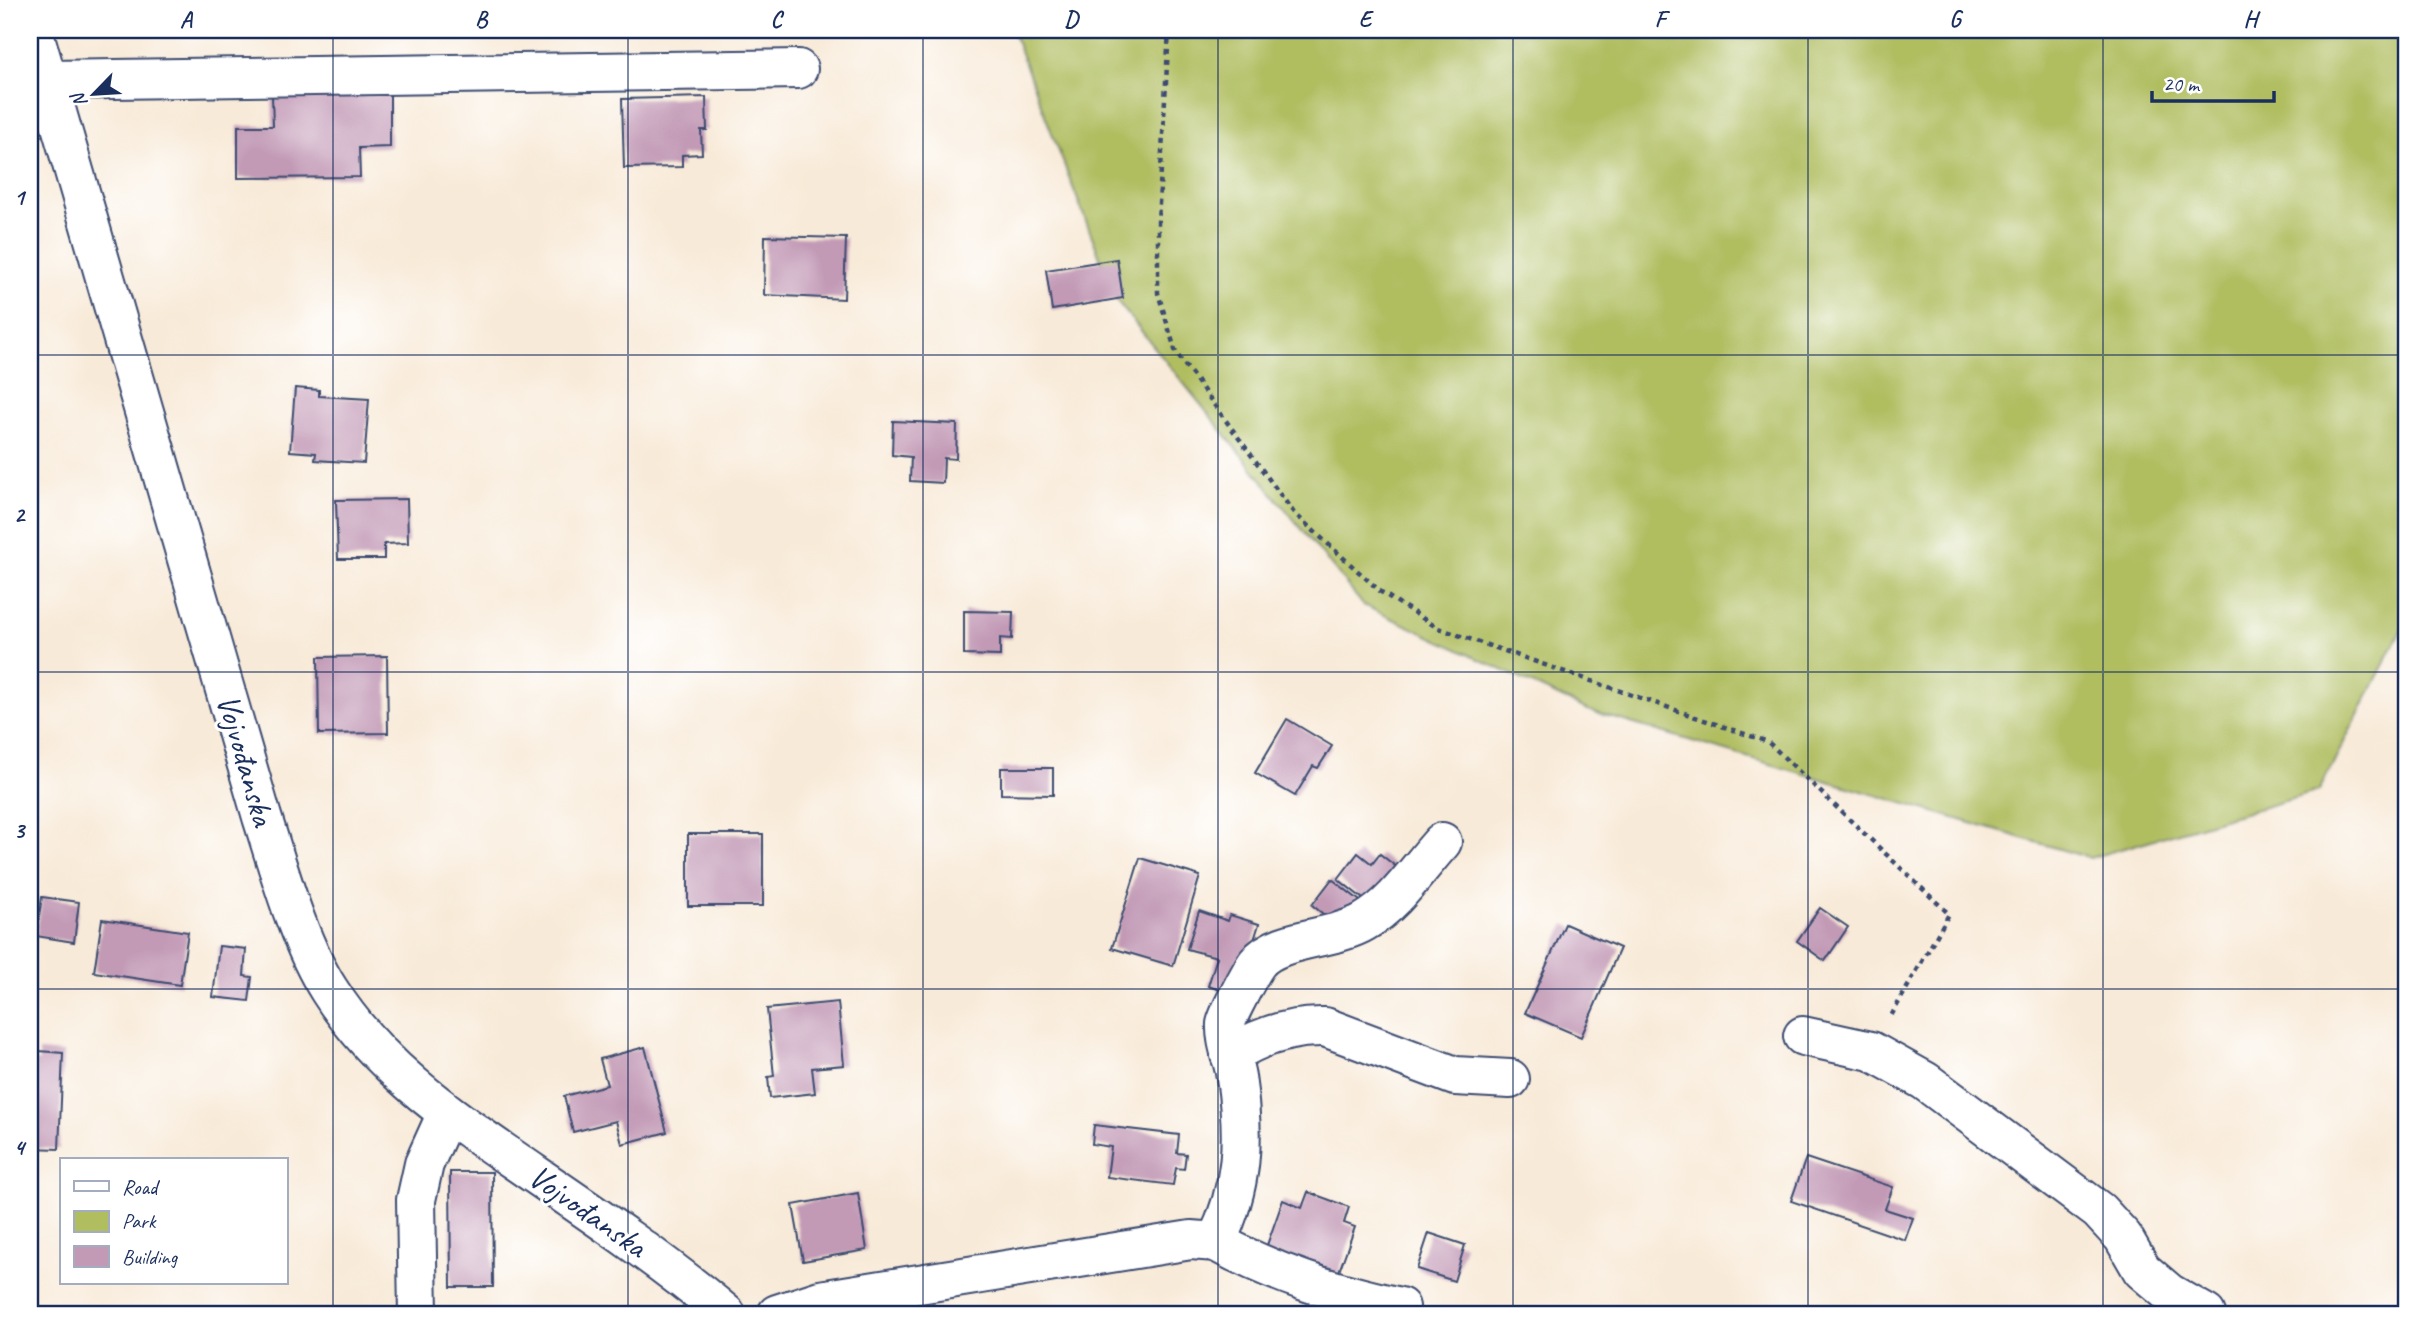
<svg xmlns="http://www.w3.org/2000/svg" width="2436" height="1344" font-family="Caveat,sans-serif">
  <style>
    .green { fill: #b0be60; stroke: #66765f; stroke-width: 2 }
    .building { fill: #c29ab6 }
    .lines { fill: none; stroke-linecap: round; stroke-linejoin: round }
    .minor-casing { stroke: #3c4b70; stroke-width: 42 }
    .path { stroke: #3c4b70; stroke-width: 4.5; stroke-dasharray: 5 5; stroke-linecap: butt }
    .minor { stroke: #fff; stroke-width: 38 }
    .grid { fill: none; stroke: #1b2f5e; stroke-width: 2; stroke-opacity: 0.55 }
    .labels { text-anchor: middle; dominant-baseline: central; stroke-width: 6; stroke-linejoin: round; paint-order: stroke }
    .street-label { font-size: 33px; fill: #1b2f5e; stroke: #fff }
    .neatline { fill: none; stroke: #1b2f5e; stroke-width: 2.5 }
    .grid-label { font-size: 23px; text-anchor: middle; font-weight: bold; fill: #1b2f5e }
  </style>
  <rect width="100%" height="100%" fill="#fff"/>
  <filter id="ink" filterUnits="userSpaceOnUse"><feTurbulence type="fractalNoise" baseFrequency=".0143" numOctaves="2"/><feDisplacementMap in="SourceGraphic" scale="14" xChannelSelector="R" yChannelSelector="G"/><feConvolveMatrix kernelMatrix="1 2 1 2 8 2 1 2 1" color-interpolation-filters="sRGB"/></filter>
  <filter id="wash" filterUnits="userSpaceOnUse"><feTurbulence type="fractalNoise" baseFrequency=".00686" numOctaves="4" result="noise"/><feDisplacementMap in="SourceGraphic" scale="28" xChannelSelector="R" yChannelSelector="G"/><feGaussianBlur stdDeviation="1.57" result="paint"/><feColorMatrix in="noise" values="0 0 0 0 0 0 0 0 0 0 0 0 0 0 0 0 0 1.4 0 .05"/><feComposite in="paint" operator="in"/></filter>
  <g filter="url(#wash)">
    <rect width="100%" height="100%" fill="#f8ead8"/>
    <path class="green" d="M1012,30H2406V621L2319,791L2090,858L1590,711L1363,605L1117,301Z"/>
    <g id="blocks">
      <g class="building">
        <path d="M272,95H390V147L359,148L360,177L238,178V126H273Z"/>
        <path d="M706,97L707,130H701L702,154L682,155V167L624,168L622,99Z"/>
        <path d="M765,236L846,238L844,299L764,295Z"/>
        <path d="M1117,259L1123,298L1052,310L1046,270Z"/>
        <path d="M295,388L319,390V396L369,399L364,463L315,460L316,453L290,451Z"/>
        <path d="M893,421L957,424L956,459L944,458L943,483L910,481L911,457L892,455Z"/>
        <path d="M407,499L408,543L384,544V559H338L336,500Z"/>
        <path d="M964,611L1013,612L1012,639L1000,638V656L964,655Z"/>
        <path d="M387,656L388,733L319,734L318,657Z"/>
        <path d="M1287,719L1332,746L1318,768L1313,766L1295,796L1255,773Z"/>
        <path d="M1001,768H1053V795L1001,794Z"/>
        <rect x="688" y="834" width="75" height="72"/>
        <path d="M1358,853L1372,864L1380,854L1399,869L1372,906L1338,879Z"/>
        <path d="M1140,858L1200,876L1173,966L1112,948Z"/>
        <path d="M1332,879L1360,901L1348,918L1333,922L1312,905Z"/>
        <path d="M42,897L79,902L74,942L36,936Z"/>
        <path d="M1820,908L1848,927L1825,961L1797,941Z"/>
        <path d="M1199,911L1228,921L1230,915L1259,924L1237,995L1208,986L1217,957L1187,949Z"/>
        <path d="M102,919L188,932L180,985L94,972Z"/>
        <path d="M1565,924L1620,948L1581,1037L1525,1013Z"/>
        <path d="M219,946L246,949L244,976L252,977L249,1001L213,997Z"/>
        <path d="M838,1002L844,1065L812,1068L815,1093L770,1098L768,1077L774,1076L767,1009Z"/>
        <path d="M645,1047L667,1132L622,1144L616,1121L573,1132L564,1096L607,1085L600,1059Z"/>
        <path d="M39,1051L63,1053L59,1149L30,1148V1061H39Z"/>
        <path d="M1094,1125L1179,1135L1177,1153L1186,1154L1184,1169L1176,1168L1173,1185L1107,1177L1111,1147L1092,1144Z"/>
        <path d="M1806,1158L1893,1187L1885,1209L1913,1218L1905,1240L1791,1201Z"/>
        <path d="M450,1172H492L493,1287H451Z"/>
        <path d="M1308,1192L1349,1207L1344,1223L1355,1227L1333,1288L1261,1262L1283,1200L1302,1208Z"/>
        <path d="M858,1193L867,1250L803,1261L793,1205Z"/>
        <path d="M1429,1233L1465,1245L1454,1281L1417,1269Z"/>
      </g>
    </g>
  </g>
  <g filter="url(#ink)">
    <use href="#blocks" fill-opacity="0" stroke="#3c4b70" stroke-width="2"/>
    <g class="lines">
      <g class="minor-casing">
        <g id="minor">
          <path d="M33,30L262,817C279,870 299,944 329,990C381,1072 455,1119 533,1173C599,1218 665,1263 726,1314"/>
          <path d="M48,80L798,69"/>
          <path d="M1803,1036L1871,1051L1925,1081L2099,1211L2123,1237L2142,1270L2169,1293L2206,1314"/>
          <path d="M1230,1055C1260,1036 1290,1026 1325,1027L1455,1076L1510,1079"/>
          <path d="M1216,1242C1276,1275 1333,1292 1400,1307"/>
          <path d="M418,1314L416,1200L424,1164L447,1113"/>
          <path d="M777,1314L820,1300L1191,1240L1216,1242C1243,1186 1245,1138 1236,1077C1233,1059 1225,1042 1226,1024C1227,1016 1251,971 1257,963C1277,937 1334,940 1364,922C1396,904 1418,868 1442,842"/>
        </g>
      </g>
      <path class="path" d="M1169,30L1158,221V293L1176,353L1294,513L1381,592L1438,628L1768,742L1949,914L1891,1016"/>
      <use href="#minor" class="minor"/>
    </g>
  </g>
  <path class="grid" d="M333,30V1314M628,30V1314M923,30V1314M1218,30V1314M1513,30V1314M1808,30V1314M2103,30V1314M30,355H2406M30,672H2406M30,989H2406"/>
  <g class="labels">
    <g class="street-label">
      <text transform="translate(246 760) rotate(74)">Vojvođanska</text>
      <text transform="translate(588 1211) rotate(35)">Vojvođanska</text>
    </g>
  </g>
  <rect width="2436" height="1344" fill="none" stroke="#fff" stroke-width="77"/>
  <rect x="60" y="1158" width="228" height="126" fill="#ffffff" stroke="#a4acbf" stroke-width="2"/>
  <rect x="74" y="1181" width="35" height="10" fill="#ffffff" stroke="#a4acbf" stroke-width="2"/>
  <text x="122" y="1194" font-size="21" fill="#1b2f5e">Road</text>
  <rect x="74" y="1211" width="35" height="21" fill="#b0be60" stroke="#a4acbf" stroke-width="2"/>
  <text x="122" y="1228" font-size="21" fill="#1b2f5e">Park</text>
  <rect x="74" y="1246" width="35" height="21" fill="#c29ab6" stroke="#a4acbf" stroke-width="2"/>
  <text x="122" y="1264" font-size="21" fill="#1b2f5e">Building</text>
  <g transform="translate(94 94) rotate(245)" stroke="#ffffff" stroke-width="5" paint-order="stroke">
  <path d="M0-5L12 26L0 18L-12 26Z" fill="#1b2f5e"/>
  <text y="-10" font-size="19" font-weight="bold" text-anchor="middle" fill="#1b2f5e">N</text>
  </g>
  <path d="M2152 91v10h122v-10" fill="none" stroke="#1b2f5e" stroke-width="3.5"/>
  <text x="2163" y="91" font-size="21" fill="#1b2f5e" stroke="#ffffff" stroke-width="5" paint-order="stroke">20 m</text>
  <rect x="38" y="38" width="2360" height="1268" class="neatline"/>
  <g class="grid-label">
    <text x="186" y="27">A</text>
    <text x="481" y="27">B</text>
    <text x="776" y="27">C</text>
    <text x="1071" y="27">D</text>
    <text x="1365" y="27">E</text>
    <text x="1660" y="27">F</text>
    <text x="1955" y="27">G</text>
    <text x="2250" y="27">H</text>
    <text x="19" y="205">1</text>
    <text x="19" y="522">2</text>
    <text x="19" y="838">3</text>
    <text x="19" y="1155">4</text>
  </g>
</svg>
